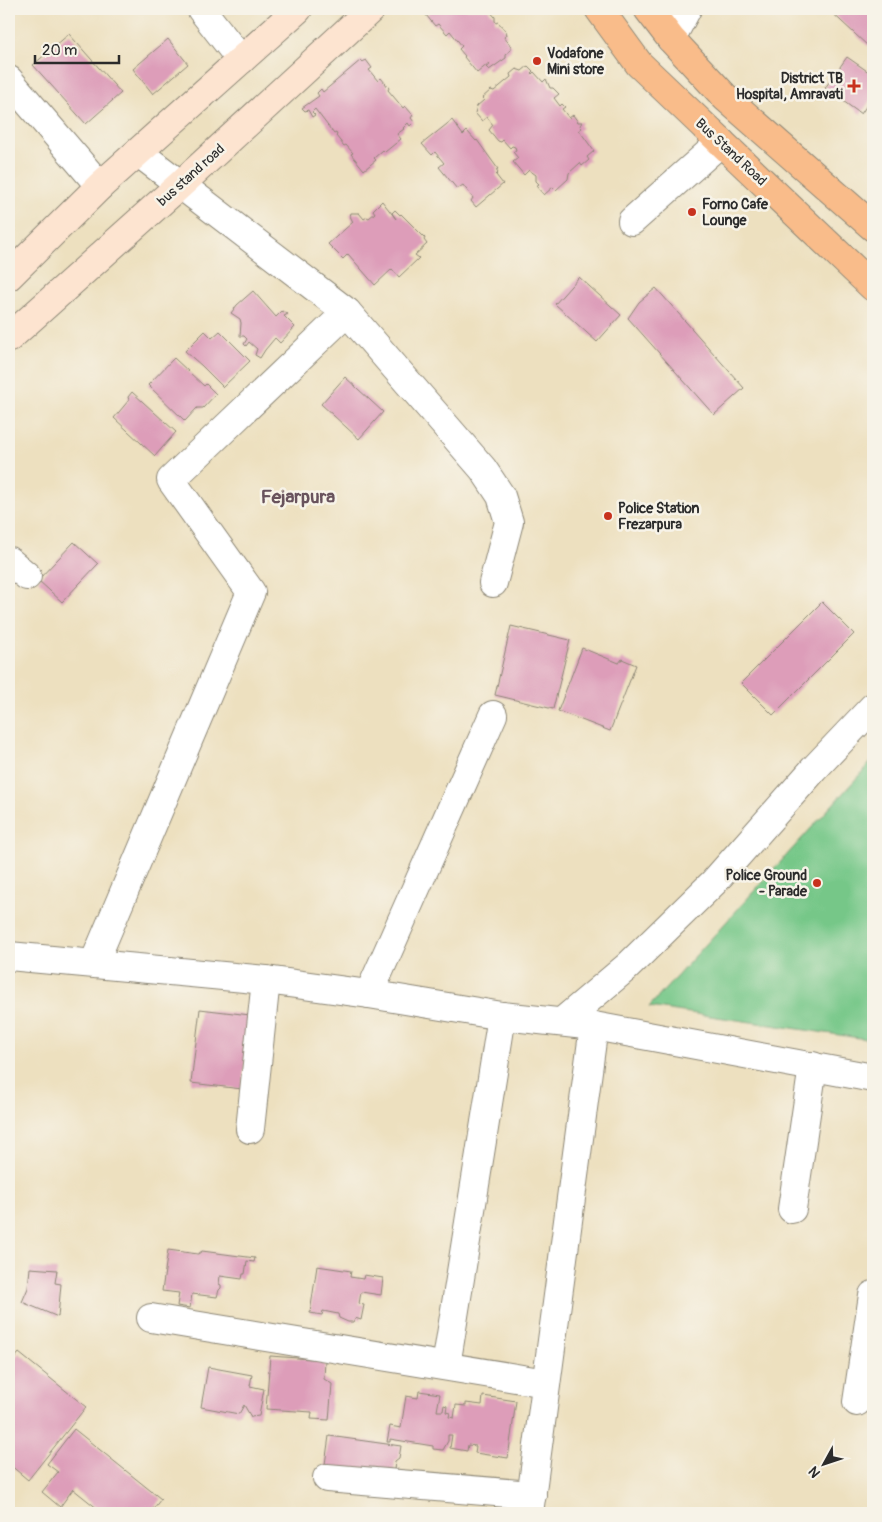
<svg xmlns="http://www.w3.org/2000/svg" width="882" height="1522" font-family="Pangolin,sans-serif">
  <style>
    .green { fill: #76c788; stroke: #50795a }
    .building { fill: #dd9db9 }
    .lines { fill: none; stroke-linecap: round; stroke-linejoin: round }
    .street-casing { stroke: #8c8675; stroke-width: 30 }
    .secondary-casing { stroke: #8c8675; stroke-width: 30 }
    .primary-casing { stroke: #8c8675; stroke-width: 30 }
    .street { stroke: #fff; stroke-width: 28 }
    .secondary { stroke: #fde4d0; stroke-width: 28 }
    .primary { stroke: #f9bc8a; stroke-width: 28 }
    .poi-dot { fill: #c8321e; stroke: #f7f3e8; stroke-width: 2 }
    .labels { text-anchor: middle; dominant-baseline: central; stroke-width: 5; stroke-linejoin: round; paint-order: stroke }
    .poi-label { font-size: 14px; font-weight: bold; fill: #2b2b2b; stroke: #f7f3e8; text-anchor: start }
    .street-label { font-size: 14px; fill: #2b2b2b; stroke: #f7f3e8 }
    .district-label { font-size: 19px; font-weight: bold; fill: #69535d; stroke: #f7f3e8 }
  </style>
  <rect width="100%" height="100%" fill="#f7f3e8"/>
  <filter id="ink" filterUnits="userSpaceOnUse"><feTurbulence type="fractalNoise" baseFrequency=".02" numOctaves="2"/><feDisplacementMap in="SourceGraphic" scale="10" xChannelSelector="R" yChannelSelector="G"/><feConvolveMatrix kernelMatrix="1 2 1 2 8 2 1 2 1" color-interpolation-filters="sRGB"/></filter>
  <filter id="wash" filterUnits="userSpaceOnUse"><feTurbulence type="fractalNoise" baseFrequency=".0096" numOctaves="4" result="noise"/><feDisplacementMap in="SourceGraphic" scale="20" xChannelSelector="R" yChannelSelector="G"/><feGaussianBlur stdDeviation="1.12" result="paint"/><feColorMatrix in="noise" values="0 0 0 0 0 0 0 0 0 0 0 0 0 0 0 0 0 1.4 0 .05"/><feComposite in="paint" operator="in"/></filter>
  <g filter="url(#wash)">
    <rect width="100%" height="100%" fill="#ede0bf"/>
    <path class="green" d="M873,760V1040L649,1007Z"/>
    <g id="blocks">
      <g class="building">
        <path d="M425,9H488L495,17V21L496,23L498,22L506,31L507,35L504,37L511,46V50L506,54V58L489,70L486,67L490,65L489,63L477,73L464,57L465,56L459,49L462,46L450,31L447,34L438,24L435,26L426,15L429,13Z"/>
        <path d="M828,9H873V41L868,46Z"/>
        <path d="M69,34L121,93L86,124L33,65Z"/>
        <path d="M168,39L188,64L153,94L133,69Z"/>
        <path d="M847,57L873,75V96L861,114L825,88Z"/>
        <path d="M361,60L363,62L366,60L372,68L369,70L378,81L381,78L389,88L388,90L403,108L405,106L413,115L411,118L414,122L410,126L408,123L403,128L404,129L397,134L401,139L385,152L383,150L374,158L376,160L364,170L351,154L353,153L346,145L344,146L336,136L337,135L336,133L334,134L315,109L312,112L315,115L312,117L308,110L305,111L302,108L319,96L317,93L321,89L323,92Z"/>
        <path d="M528,66L533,71L531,73L532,74L534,72L543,82L546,79L550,88H553L559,94L554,98L560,106L562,104L565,107L562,109L569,118L573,115L578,122H582L580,126L582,128L579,130L594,151L587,157L589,160L582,166L580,163L569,173L568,179L556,190L553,187L544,195L536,186L539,184L536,181V175L529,170L524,175L513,162L518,158L513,152L516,150L515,147L512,146L510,148L503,140L501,142L498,141L489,130L493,125L487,117L482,121L475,113L477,106L484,100L482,98L491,90L494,91L511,77L510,74L516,69L522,71Z"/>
        <path d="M452,120L463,135L467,131L476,141L477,140L498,169L496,170L498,173L496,175L503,184L476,207L471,201L473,198L463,185L457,189L439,167L444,163L435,152L432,155L422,144Z"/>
        <path d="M382,201L396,219L392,213L395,210L400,215L401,214L425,238L424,240L427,244L415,255L419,258L399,277L392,269L375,285L348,254L343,259L328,244L353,222L350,216L351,213H359L364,219L367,217L369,218L375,213L373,210Z"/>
        <path d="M579,277L621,315L597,342L555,304Z"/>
        <path d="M656,288L744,388L714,415L628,318L639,302Z"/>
        <path d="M253,291L276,317L282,311L288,314L284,316L295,327L280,343L275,338L265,350L260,358L255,355L257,349L249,342L246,346L244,344L247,339L244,336H240L241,323L240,319L231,313L237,305Z"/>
        <path d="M205,331L212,338L220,331L250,361L223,387L202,366L185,351Z"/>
        <path d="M174,358L204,386L206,384L216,394L203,408H197L185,421L148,385Z"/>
        <path d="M345,377L383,412L359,439L321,404Z"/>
        <path d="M132,392L176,432L155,456L114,418L129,400L128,397Z"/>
        <path d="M74,542L98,564L62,602L38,580Z"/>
        <path d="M822,602L854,634L773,715L741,683Z"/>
        <path d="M511,626L570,640L553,709L495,695Z"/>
        <path d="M582,648L619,663L622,659L636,665L610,731L558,711Z"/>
        <path d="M200,1009L250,1015L242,1089L191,1083Z"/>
        <path d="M168,1250L198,1254L202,1251L255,1258L254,1262L247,1261L245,1274H243L242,1279L220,1276L219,1284L221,1285V1288L219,1290L217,1297L192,1294L190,1308L177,1306L179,1293L162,1291Z"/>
        <path d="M317,1266L351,1271L350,1277L363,1279L364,1275L383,1278L381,1295L361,1292L359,1304L364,1305L361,1320L355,1318L353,1322H348L339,1318L338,1314L323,1311L322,1315L310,1313Z"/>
        <path d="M30,1268L57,1270L55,1283L61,1284L58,1317L22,1302L28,1288Z"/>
        <path d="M19,1353L86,1407L28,1480L9,1464V1365Z"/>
        <path d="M270,1356L325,1360L324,1379L332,1384L329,1420L311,1419L312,1412L266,1409Z"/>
        <path d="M208,1367L252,1375L250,1386L264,1389L259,1416L251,1417L244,1405L239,1414L201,1407Z"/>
        <path d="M419,1391L440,1394L437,1411H443L444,1405L447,1406L446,1412L450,1413L449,1417L454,1418L456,1405L466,1406V1403L482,1405L483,1396L516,1401L508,1458L475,1453L476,1446L468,1445L467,1451L450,1448L452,1435H448V1441L443,1450L433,1449V1446L390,1439V1442H387L390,1426L401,1428L406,1396L418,1398Z"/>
        <path d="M74,1429L161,1499L150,1513H103L73,1489L60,1507L42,1492L58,1472L47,1464Z"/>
        <path d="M329,1436L401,1446L399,1458L395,1461L393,1480L324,1471Z"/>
      </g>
    </g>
  </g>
  <g filter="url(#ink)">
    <use href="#blocks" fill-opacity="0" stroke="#8c8675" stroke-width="1"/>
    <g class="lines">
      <g class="street-casing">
        <g id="street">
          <path d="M201,9L241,60"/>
          <path d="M671,39L687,9"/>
          <path d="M9,80L100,186"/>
          <path d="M139,153L347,312L483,469L501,496L509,522L493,583"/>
          <path d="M632,221L721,142"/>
          <path d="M9,561L27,576"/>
          <path d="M9,956L266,980L369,994L502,1016L594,1026L873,1078"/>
          <path d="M94,963L251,592L171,480L347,312"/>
          <path d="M369,994L493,715"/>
          <path d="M563,1021L628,966L714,882L814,769L873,707"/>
          <path d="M250,1129L266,980"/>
          <path d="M792,1209L813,1066"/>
          <path d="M151,1318L546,1383"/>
          <path d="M446,1366L502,1016"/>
          <path d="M857,1402L873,1295"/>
          <path d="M327,1478L532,1495"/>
          <path d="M529,1513L594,1026"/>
        </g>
      </g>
      <g class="secondary-casing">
        <g id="secondary">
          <path d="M9,276L100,186L298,9"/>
          <path d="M9,338L180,185L371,9"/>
        </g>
      </g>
      <g class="primary-casing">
        <g id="primary">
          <path d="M599,9L639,64L873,287"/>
          <path d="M648,9L671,39L726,98L873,227"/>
        </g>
      </g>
      <use href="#street" class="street"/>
      <use href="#secondary" class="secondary"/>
      <use href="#primary" class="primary"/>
    </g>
  </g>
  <g class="poi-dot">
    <circle cx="537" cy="61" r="5"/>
    <path d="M851.5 78.5h5v5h5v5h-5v5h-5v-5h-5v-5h5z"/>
    <circle cx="692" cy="212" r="5"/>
    <circle cx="608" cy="516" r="5"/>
    <circle cx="817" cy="883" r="5"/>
  </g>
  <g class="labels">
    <g class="poi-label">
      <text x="547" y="53">Vodafone<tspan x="547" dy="16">Mini store</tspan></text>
      <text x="843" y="78" text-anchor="end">District TB<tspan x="843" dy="16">Hospital, Amravati</tspan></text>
      <text x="702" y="204">Forno Cafe<tspan x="702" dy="16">Lounge</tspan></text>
      <text x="618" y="508">Police Station<tspan x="618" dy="16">Frezarpura</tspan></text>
      <text x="807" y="875" text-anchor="end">Police Ground<tspan x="807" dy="16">- Parade</tspan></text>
    </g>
    <g class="street-label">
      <text transform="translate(731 152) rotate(43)">Bus Stand Road</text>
      <text transform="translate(191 175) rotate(-42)">bus stand road</text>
    </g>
    <g class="district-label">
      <text x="298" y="497">Fejarpura</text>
    </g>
  </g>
  <rect width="882" height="1522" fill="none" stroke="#f7f3e8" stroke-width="30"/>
  <g transform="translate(824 1464) rotate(230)" stroke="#f7f3e8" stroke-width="4" paint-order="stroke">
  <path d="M0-4L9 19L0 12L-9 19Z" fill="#2b2b2b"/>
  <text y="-8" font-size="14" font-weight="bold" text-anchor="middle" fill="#2b2b2b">N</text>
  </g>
  <path d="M35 55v8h84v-8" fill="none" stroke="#2b2b2b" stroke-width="2.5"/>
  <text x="42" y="55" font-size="15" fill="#2b2b2b" stroke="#f7f3e8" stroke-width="4" paint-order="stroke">20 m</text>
</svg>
